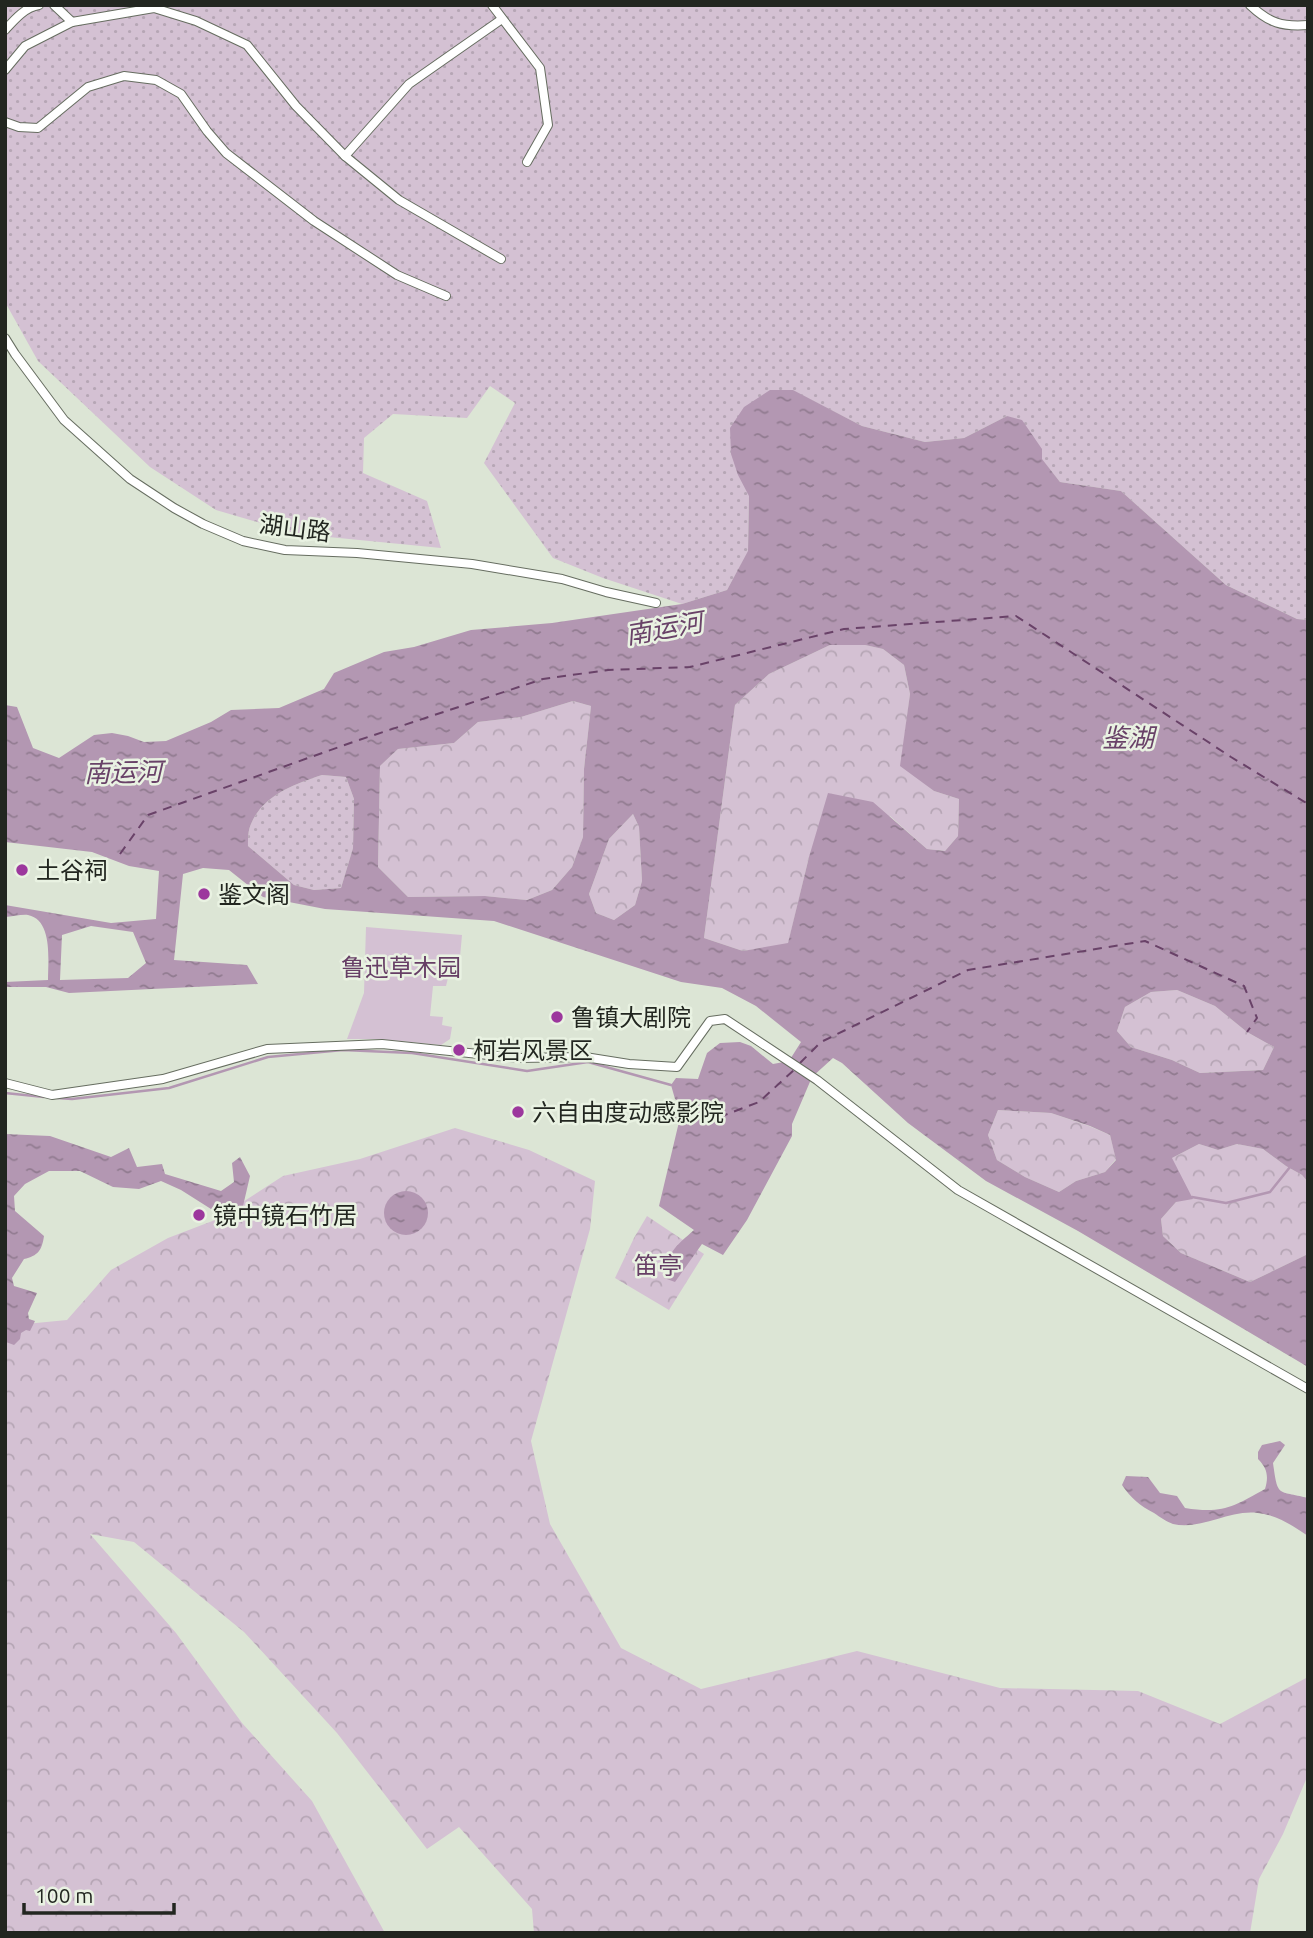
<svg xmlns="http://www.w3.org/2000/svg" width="1313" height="1938" font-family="Ubuntu,'Noto Sans SC',sans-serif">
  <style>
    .grass { fill: url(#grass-dots) }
    .forest { fill: url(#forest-crowns) }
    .garden { fill: #d4c1d3 }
    .water { fill: url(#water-ripples); fill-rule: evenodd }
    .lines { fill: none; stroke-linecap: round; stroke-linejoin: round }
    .stream { stroke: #b397b2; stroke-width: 2.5 }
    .ferry { stroke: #694268; stroke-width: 2; stroke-dasharray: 9 7; stroke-linecap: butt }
    .minor-casing { stroke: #666d60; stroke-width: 10 }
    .minor { stroke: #fff; stroke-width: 8 }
    .poi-dot { fill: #9c379d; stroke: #e9f2e2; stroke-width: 2.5 }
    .labels { text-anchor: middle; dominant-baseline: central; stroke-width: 5; stroke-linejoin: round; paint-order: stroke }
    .street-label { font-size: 24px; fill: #222620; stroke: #e9f2e2 }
    .poi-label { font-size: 24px; fill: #222620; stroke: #e9f2e2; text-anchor: start }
    .park-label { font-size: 24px; fill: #663e65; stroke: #e9f2e2 }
    .water-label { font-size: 26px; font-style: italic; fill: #694268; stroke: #e9f2e2 }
  </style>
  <defs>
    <pattern id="grass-dots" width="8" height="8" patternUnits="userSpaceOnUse" patternTransform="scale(1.75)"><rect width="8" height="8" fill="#d4c1d3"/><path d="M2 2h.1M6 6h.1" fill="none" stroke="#b6a6b5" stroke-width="1.8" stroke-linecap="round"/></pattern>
    <pattern id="forest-crowns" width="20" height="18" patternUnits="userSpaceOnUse" patternTransform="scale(1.75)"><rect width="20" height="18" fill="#d4c1d3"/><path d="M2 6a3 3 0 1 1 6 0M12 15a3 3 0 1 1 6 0" fill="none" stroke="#b6a6b5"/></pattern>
    <pattern id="water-ripples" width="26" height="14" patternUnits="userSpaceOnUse" patternTransform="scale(1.75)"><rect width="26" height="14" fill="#b397b2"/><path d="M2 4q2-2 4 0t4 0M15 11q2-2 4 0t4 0" fill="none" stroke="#917b90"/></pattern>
  </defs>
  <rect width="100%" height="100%" fill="#dce5d5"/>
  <g class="grass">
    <path d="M5,5H1308V620L1297,619L1226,585L1121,491L1060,482L1007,416L964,438L925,442L862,426L792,390L749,496L748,552L727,590L682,604L603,578L553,558L484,463L515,403L490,386L467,418L393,414L364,438L363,473L427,501L441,548L298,534L216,510L150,467L38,361L5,302Z"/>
    <path d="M322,775L346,777L354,799L353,848L341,888L314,890L294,885L248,846C248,839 248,830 251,824C263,795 295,784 322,775Z"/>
  </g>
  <g class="forest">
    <path d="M830,645H865L883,649L904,665L910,694L901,765L934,791L959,799L958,836L945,851L927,849L890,816L809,857L788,944L743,951L704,938L735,705L769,674Z"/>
    <path d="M573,701L591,706L584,769L583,837L572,867L552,890L527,900L485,896L408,897L378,867L380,766L398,749L454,743L478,722L521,717Z"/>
    <path d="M633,814L639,827L642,881L635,905L614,920L596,913L589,894L609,839Z"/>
    <path d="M1177,990L1215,1006L1247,1032L1274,1047L1263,1070L1200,1073L1172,1060L1131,1047L1117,1031L1125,1007L1151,992Z"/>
    <path d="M998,1110L1051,1113L1089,1126L1110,1135L1116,1159L1105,1172L1076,1181L1059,1192L1025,1177L997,1160L988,1135Z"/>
    <path d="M455,1128L529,1150L595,1181L590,1229L531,1441L550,1524L621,1648L701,1689L857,1651L1000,1688L1138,1691L1220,1724L1308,1677V1775L1283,1834L1259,1879L1250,1933H534L532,1909L459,1827L427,1849L337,1733L244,1632L134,1542L90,1534L176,1633L242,1723L312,1801L385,1933H5V1326L67,1320L111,1270L168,1238L215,1220L283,1176L360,1159Z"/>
    <path d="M1199,1144L1218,1150L1237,1144L1263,1149L1286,1166L1302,1175L1308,1182V1254L1250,1282L1181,1253L1163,1236L1161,1219L1176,1202L1172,1158Z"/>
    <path d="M647,1216L704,1254L669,1310L615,1278L634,1238Z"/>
  </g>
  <path class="garden" d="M366,927L462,935L458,979L448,978L446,986H433L430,1016L443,1017L442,1025L452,1027L450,1039L441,1045L379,1039H347L364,993Z"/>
  <g class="water">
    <path d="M770,390H793L862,426L925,442L964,438L1007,416L1022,420L1042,449V459L1060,482L1121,491L1226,585L1297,619L1308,620V1182L1302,1175L1286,1166L1263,1149L1237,1144L1218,1150L1199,1144L1172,1158L1193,1199L1176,1202L1161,1219L1163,1236L1181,1253L1250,1282L1308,1254V1367L1078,1231L986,1181L908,1123L842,1063L833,1058L812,1077L792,1124V1136L747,1220L723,1255L702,1244L675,1282L664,1278C668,1251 675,1247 694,1230L659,1206L683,1105L675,1099L671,1085L676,1078L698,1079L707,1053L720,1043L740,1042L751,1046L773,1064L789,1061L801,1042L756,1006L722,988L681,982L494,921L325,909L263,897L229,870L203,868L183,874L174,960L247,965L258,984L69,993L46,987H5V982L48,980C48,961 53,920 28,915C22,914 12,917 5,917V905L111,923L156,919L159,871L129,866L92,852L5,842V705L17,707L33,748L59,758L94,735L112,733L128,736L144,742L166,741L211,722L231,710L279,708L324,689L334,673L384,652L414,647L471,630L552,623L682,604L727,590L748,551L749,496L738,475L731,454L730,428L744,407ZM830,645H865L883,649L904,665L910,694L900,766L934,791L959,799L958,836L945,851L927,849L873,802L828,793L809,857L788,943L743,951L704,938L735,705L769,674ZM573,701L591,706L584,769L583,837L572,867L552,890L527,900L485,896L408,897L378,867L380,766L398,749L454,743L478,722L521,717ZM322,775L346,777L354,799L353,848L341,888L314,890L294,885L248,846C248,839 248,830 251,824C263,795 295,784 322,775ZM633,814L639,827L642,881L635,905L614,920L596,913L589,894L609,839ZM91,926L133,932L146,963L128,978L60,980L62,935ZM1177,990L1215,1006L1247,1032L1274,1047L1263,1070L1200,1073L1172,1060L1131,1047L1117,1031L1125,1007L1151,992ZM998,1110L1051,1113L1090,1126L1110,1135L1116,1160L1105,1172L1076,1181L1059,1192L1025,1177L997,1160L988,1135Z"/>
    <path d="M5,1134L50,1136L111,1157L129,1148L137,1167L162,1164L165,1174L221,1191L234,1182L232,1163L240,1157L250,1176L240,1219L211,1209L181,1190L161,1181L139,1189L113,1187L80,1171H49L25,1184L14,1196L15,1211L44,1236C42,1250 38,1256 24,1259L12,1278L14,1286L37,1293L28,1313L29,1319L35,1321L30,1331L26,1330L21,1333L20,1339L14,1345L6,1342Z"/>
    <circle cx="406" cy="1213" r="22"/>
    <path d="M1280,1441L1285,1445L1273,1463C1278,1498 1277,1490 1308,1498V1536C1295,1527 1280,1517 1264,1514C1233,1506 1203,1531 1173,1524C1167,1522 1160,1517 1154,1513C1140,1506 1131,1498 1122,1485L1126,1476L1148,1477L1160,1493L1177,1496L1185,1508C1222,1514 1233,1507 1265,1489C1269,1476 1267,1468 1258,1459V1452L1262,1445Z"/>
  </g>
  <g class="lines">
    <g class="stream">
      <path d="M5,1093L44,1097"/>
      <path d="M57,1098L72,1099L169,1088L268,1057L343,1050L412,1053L527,1071L588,1062L671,1085"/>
      <path d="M1192,1197L1226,1203L1270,1192L1290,1167"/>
    </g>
    <g class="ferry">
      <path d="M120,854L148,815L353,742L543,679L608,670L690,667L844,629L1016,616L1231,757L1308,804"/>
      <path d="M800,1063L821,1042L968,970L1145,941L1244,986L1257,1018L1247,1032"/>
      <path d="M672,1117L709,1121L759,1102L794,1070"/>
    </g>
    <g class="minor-casing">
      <g id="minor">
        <path d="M54,5L72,22"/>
        <path d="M492,5L540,68L548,125L527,162"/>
        <path d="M1250,5C1269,23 1282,27 1308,25"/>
        <path d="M5,30C14,20 25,7 39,5"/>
        <path d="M5,70L25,46L72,22L154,8L196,21L247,45L296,106L345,156L399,200L501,259"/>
        <path d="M5,122L19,127L38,128L88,87L124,76L156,80L181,94L207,131L226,153L314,221L397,275L446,296"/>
        <path d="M345,156L409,84L502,19"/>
        <path d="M5,338L15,354L64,420L130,479L174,508L203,524L243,541L285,550L357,553L472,564L562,579L606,592L656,603"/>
        <path d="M5,1083L52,1095L163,1079L267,1049L382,1044L518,1058L585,1057L629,1064L677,1067L710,1021L725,1019L817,1080L958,1190L1308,1389"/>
      </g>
    </g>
    <use href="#minor" class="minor"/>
  </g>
  <g class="poi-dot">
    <circle cx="22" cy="870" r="7"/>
    <circle cx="204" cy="894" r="7"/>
    <circle cx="557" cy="1017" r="7"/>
    <circle cx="459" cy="1050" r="7"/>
    <circle cx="518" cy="1112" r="7"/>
    <circle cx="199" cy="1215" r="7"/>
  </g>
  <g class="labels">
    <g class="street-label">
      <text transform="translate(295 528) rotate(7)">湖山路</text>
    </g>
    <g class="poi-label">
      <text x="36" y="870">土谷祠</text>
      <text x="218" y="894">鉴文阁</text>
      <text x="571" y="1017">鲁镇大剧院</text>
      <text x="473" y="1050">柯岩风景区</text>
      <text x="532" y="1112">六自由度动感影院</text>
      <text x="213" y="1215">镜中镜石竹居</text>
    </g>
    <g class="park-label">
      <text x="401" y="967">鲁迅草木园</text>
      <text x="658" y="1265">笛亭</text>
    </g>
    <g class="water-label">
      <text transform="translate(664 628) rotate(-10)">南运河</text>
      <text x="1128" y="737">鉴湖</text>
      <text transform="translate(123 772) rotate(-1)">南运河</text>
    </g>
  </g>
  <rect width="1313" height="1938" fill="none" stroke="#222620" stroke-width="14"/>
  <path d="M24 1903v10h150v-10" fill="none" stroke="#222620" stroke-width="3.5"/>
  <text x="35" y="1903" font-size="21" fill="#222620" stroke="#e9f2e2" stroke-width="5" paint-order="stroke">100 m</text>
</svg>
